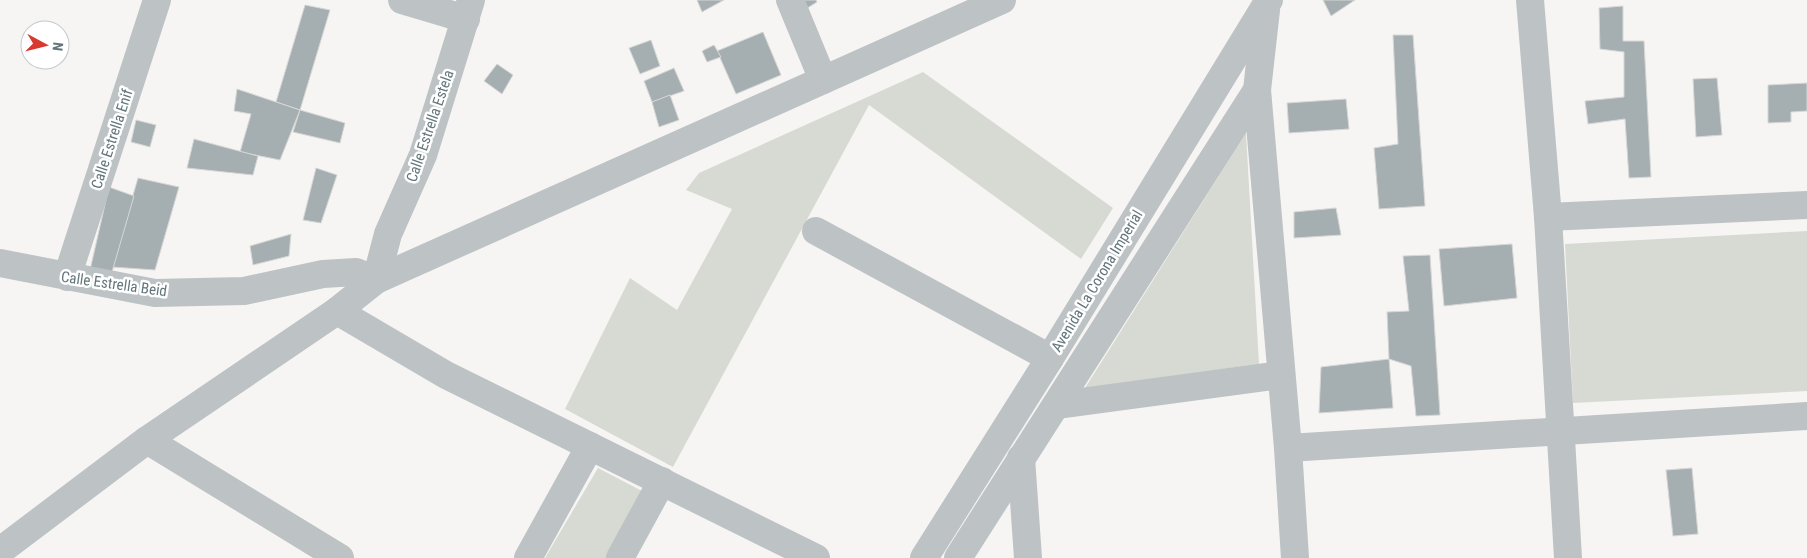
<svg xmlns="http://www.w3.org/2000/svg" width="1807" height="558" font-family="'Roboto Condensed',sans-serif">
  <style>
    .green { fill: #d7dad2 }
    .building { fill: #a5afb2; stroke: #d7d7d5 }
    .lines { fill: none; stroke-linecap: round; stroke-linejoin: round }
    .minor { stroke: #bdc2c4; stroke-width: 28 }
    .labels { text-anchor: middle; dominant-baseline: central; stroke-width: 5; stroke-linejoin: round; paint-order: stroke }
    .street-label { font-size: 15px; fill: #63767c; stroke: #fff }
  </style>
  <rect width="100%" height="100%" fill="#f6f5f3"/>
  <g class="green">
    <path d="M923,72L1113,208L1081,259L869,105L673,467L565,409L630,278L677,310L732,209L686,190L699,173Z"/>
    <path d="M1246,133L1259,364L1085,388Z"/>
    <path d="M1807,231V391L1573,403L1565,244Z"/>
    <path d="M598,468L642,491L606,558H545Z"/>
  </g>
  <g class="building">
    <path d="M697,0H724L702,12Z"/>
    <path d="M800,0H816L817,2L804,10Z"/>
    <path d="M1323,0H1355L1331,16Z"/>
    <path d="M305,5L330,10L300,110L276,102Z"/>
    <path d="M1623,6V41H1644L1651,177L1629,178L1625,119L1588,124L1585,101L1624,97V52L1600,49L1599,8Z"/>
    <path d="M763,32L781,75L736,94L717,51Z"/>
    <path d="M1393,35H1413L1425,206L1379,209L1374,148L1398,144Z"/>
    <path d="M651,40L660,66L640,74L629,48Z"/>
    <path d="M714,45L721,57L707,62L702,51Z"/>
    <path d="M497,64L513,75L502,94L484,81Z"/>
    <path d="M674,68L684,91L652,102L644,81Z"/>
    <path d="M1717,78L1722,135L1696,137L1693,79Z"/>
    <path d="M1807,83V111L1791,112V122L1768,123V85Z"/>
    <path d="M237,89L300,110L280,160L240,152L251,114L234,111Z"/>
    <path d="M670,95L679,120L659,127L652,102Z"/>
    <path d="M1346,99L1349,129L1289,133L1287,103Z"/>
    <path d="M300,110L345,123L340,143L293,132Z"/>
    <path d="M136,120L156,125L150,147L131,142Z"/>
    <path d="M194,139L258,156L253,175L187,168Z"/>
    <path d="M316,168L337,175L321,223L303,220Z"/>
    <path d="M138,178L179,187L155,270L112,267Z"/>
    <path d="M109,187L134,196L112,272L90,270Z"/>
    <path d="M1336,208L1341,235L1294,238V212Z"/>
    <path d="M291,234L289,256L253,265L250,246Z"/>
    <path d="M1512,244L1517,298L1444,306L1439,249Z"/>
    <path d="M1430,255L1440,415L1416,416L1411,366L1389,359L1387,312L1409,311L1403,256Z"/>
    <path d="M1389,359L1393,408L1319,413L1321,367Z"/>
    <path d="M1692,468L1698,534L1673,536L1666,470Z"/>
  </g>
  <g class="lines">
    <g class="minor">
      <path d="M402,0L466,19"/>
      <path d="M790,0L823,80"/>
      <path d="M1530,0L1548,217L1568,558"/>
      <path d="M1257,90L1288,448L1295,558"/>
      <path d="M1548,217L1807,205"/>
      <path d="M816,231L1050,358"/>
      <path d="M0,263L155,293L244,291L323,274L356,272L376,280"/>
      <path d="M67,277L157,0"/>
      <path d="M376,280L388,234L423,155L471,0"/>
      <path d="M337,311L446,375L816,558"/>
      <path d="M1058,405L1280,375"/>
      <path d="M147,440L340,558"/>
      <path d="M1288,448L1807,416"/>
      <path d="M1021,458L1028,558"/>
      <path d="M0,551L147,440L337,311L376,280L1002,0"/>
      <path d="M528,558L590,446"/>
      <path d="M620,558L662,481"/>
      <path d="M924,558L1050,358L1269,0"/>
      <path d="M958,558L1257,90L1266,10"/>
    </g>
  </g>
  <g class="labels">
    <g class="street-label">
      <text transform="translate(430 126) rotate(-71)">Calle Estrella Estela</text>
      <text transform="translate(112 139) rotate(-72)">Calle Estrella Enif</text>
      <text transform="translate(1097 281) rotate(-59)">Avenida La Corona Imperial</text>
      <text transform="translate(114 284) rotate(8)">Calle Estrella Beid</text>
    </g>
  </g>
  <g transform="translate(45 45) rotate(97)"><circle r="24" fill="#ffffff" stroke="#c1c8cb"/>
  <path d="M0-4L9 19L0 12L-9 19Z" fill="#d83931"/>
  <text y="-8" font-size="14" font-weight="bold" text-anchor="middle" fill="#63767c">N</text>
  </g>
</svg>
